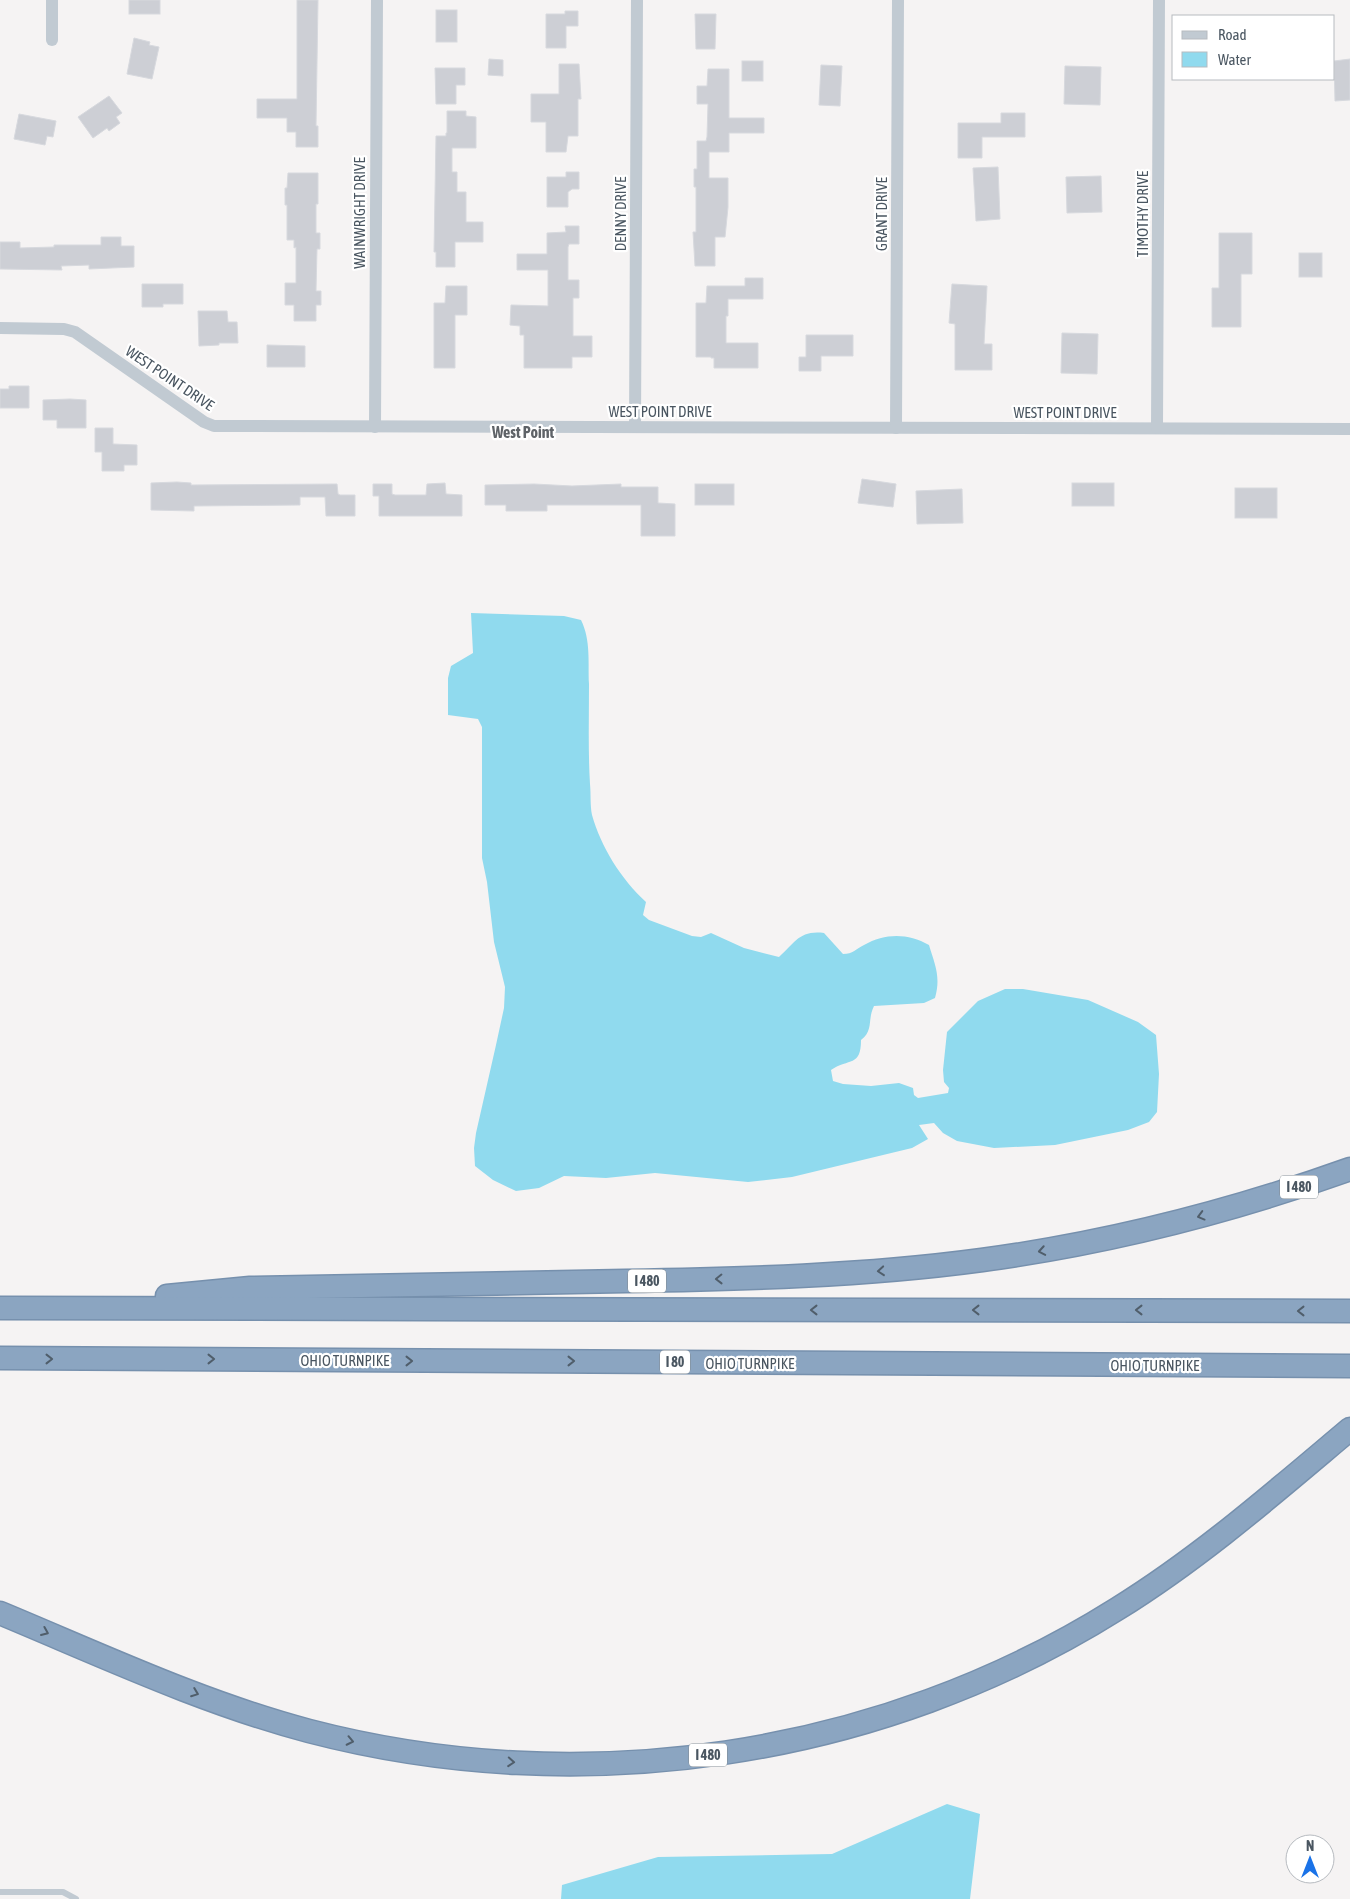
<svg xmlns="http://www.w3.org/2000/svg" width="1350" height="1899" font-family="'Asap Condensed',sans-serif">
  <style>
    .water { fill: #90daee }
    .building { fill: #cdcfd5; stroke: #d7d9de }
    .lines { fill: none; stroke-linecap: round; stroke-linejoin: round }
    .highway-casing { stroke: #7690ad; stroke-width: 25 }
    .lane { stroke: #c1cad2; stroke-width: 6 }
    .street { stroke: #c1cad2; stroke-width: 12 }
    .highway { stroke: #8ba5c1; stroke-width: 22 }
    .oneway { stroke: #505e6b }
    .labels { text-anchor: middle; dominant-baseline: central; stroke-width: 4.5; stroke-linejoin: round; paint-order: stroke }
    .shield { fill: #fff; stroke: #808990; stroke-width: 1 }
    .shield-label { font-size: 14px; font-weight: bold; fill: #4a5661 }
    .street-label { font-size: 15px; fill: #4a5661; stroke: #fff }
    .neighbourhood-label { font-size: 16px; font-weight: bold; fill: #5f6368; stroke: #fff }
  </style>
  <rect width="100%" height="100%" fill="#f5f3f3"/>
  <g class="water">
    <path d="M471,613L564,616L581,620C591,640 588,663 589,684C589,717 588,751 590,784C591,794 590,805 592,815C601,847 621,879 646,902L643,915L649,920L692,936L701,937L711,933L744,948L779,957C795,943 799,930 824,933L843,954C853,954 856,949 864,945C885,933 908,933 929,945C935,965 941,977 935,998L924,1003L874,1006C867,1020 874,1030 861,1040C861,1067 849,1058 831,1070L833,1081L843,1084L871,1086L899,1083L913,1088L914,1095L918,1098L948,1093L949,1088L944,1082L943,1070L947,1032L978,1001L1005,989H1023L1088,1000L1138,1022L1156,1035L1159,1074L1157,1112L1149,1122L1128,1130L1055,1145L994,1148L957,1141L943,1133L934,1123L919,1125L928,1139L912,1148L792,1177L748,1182L655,1173L606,1178L564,1176L539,1188L516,1191L493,1180L475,1166L474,1148L476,1133L496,1045L504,1008L505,987L494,942L487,882L482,858V727L478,719L448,715V678L451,666L473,653Z"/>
    <path d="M947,1804L980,1814L970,1899H561L562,1885L658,1857L832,1854Z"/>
  </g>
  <g class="building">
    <rect x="129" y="0" width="31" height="14"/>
    <path d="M297,0H318L316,126H318V147H296V132H287V118H257V99H297Z"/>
    <rect x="436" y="10" width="21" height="32"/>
    <path d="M565,11H578V26H566V48H546V14H565Z"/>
    <path d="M695,14H716L715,49H696Z"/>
    <path d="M134,38L150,42L149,45L159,47L152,79L127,74Z"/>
    <path d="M489,59L503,60V76L488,75Z"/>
    <path d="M1350,59V100L1335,101L1334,61Z"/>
    <rect x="742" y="61" width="21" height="20"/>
    <path d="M559,64H579L581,99H578V136H568L566,152H546V122H531V94H559Z"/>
    <path d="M821,65L842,66L840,106L819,105Z"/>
    <path d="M1065,66L1101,67L1100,105L1064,104Z"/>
    <path d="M435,68H465V85H456V104H436Z"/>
    <path d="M708,69H729V118H764V133H729V152H709V178H728V207L725,237H715V266H695L693,232H696V187H694V169H697V141H706L707,137L708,104H697V86H707Z"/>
    <path d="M109,96L122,113L116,117L120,123L109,131L107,128L93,138L78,117Z"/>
    <path d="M447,111H466V116L476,117V148H452V172H457V192H466V222H483V242H455V267H436V252H434L436,136H446V133H447Z"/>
    <path d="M1001,113H1025V137H982V158H958V123H1001Z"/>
    <path d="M19,114L56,121L53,137L47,136L45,145L14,139Z"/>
    <path d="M998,167L1000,219L976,221L973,168Z"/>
    <path d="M566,172H579V189H572L568,192V207H547V177H566Z"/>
    <path d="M288,173H318V204H316V233H320V249H317L316,291H321V305H316V321H294V305H285V283H296V247L294,248V240H287V205H285V188H287Z"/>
    <path d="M1101,176L1102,212L1067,213L1066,177Z"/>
    <path d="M565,226H579V244H569L568,247V280H579V298H573V336H592V357H572V368H524V335H520V326L510,325L511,305L548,306V270H517V254H547V233L566,232Z"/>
    <path d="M1219,233H1252V274H1241V327H1212V288H1219Z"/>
    <path d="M101,237H121V246H134V267L89,269V265L61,266L62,270L0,269V242H20V248L54,247V245H101Z"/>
    <rect x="1299" y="253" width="23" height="24"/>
    <path d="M745,278H763V299H728V316H726V343H758V368H714V358H711V357H696V303H706L707,286H745Z"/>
    <path d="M142,284H183V304H163V307H142Z"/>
    <path d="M952,284L987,286L984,344H992V370H955V324L949,323Z"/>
    <path d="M446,286H467V315H455V368H434V303H445Z"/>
    <path d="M198,311H227L228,322H237L238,343H219V345L199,346Z"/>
    <path d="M1062,333L1098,334L1097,374L1061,373Z"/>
    <path d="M806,335H853V356H821V371H799V357H806Z"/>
    <path d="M267,345L305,346V367H267Z"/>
    <path d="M9,386H29V408H0V389H9Z"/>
    <path d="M70,399L86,400V428H57V420H43V400Z"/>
    <path d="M95,428H113V444L137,445V465H124V471H102V452H95Z"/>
    <path d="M862,479L896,484L893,507L858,503Z"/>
    <path d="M177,482L191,483V485L337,484L338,494L340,495H355V516H326L325,497H300V505L194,506V511L151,510V483Z"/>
    <path d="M445,483L446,494L462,495V516H379V496H373V484H392V494L395,495H426L427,484Z"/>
    <rect x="1072" y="483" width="42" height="23"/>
    <path d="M534,484L572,486L621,484V487H658V503L675,504V536H641V505H547V511H506V505H485V485Z"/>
    <rect x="695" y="484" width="39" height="21"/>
    <rect x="1235" y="488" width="42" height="30"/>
    <path d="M962,489L963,523L917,524L916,491Z"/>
  </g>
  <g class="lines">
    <g class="highway-casing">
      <g id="highway">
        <path d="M167,1296L250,1288C375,1285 500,1283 625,1281C744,1279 863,1276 982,1260C1108,1243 1230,1212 1350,1169"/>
        <path d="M0,1308L1350,1311"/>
        <path d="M0,1358L1350,1366"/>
        <path d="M0,1613C101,1655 203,1703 309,1731C581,1802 880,1758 1117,1609C1201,1557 1275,1492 1350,1429"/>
      </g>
    </g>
    <path class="lane" d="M0,1892H63L76,1899"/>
    <g class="street">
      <path d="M52,40V0"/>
      <path d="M0,328L64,329L75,332L204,422L214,426L1350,429"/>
      <path d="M375,427L377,0"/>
      <path d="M635,427L637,0"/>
      <path d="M896,428L898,0"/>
      <path d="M1157,428L1159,0"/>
    </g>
    <use href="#highway" class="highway"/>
  </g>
  <defs><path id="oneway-chevron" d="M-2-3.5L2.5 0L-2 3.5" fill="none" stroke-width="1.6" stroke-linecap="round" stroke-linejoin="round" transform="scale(1.25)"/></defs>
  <g class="oneway">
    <use href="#oneway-chevron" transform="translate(1201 1216) rotate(165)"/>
    <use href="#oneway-chevron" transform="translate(1042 1251) rotate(170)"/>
    <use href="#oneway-chevron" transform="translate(881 1271) rotate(175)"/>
    <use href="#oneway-chevron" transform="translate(719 1279) rotate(179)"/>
    <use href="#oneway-chevron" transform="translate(814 1310) rotate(-180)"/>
    <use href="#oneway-chevron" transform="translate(976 1310) rotate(-180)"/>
    <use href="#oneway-chevron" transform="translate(1139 1310) rotate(-180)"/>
    <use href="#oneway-chevron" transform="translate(1301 1311) rotate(-180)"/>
    <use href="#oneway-chevron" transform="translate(49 1359)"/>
    <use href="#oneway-chevron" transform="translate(211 1359)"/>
    <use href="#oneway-chevron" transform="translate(409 1361)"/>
    <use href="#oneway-chevron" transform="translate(571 1361)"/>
    <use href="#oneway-chevron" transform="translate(45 1632) rotate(23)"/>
    <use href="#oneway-chevron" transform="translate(195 1693) rotate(21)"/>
    <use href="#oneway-chevron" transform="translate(350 1741) rotate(12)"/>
    <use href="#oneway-chevron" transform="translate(511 1762) rotate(4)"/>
  </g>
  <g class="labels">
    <g class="shield">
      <rect x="1280" y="1175.5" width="38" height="23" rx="4"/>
      <rect x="628" y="1269.5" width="38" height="23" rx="4"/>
      <rect x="660" y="1350.5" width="30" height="23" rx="4"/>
      <rect x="689" y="1743.5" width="38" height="23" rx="4"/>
    </g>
    <g class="shield-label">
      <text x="1299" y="1187">I 480</text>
      <text x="647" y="1281">I 480</text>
      <text x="675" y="1362">I 80</text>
      <text x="708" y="1755">I 480</text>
    </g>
    <g class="street-label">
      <text transform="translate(359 213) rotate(-90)">WAINWRIGHT DRIVE</text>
      <text transform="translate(620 214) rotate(-90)">DENNY DRIVE</text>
      <text transform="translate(881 214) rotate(-90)">GRANT DRIVE</text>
      <text transform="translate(1142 214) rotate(-90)">TIMOTHY DRIVE</text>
      <text transform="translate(170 378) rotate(34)">WEST POINT DRIVE</text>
      <text x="660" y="411">WEST POINT DRIVE</text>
      <text x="1065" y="412">WEST POINT DRIVE</text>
      <text x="345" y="1360">OHIO TURNPIKE</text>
      <text x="750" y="1363">OHIO TURNPIKE</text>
      <text x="1155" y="1365">OHIO TURNPIKE</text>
    </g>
    <g class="neighbourhood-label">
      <text x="523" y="432">West Point</text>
    </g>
  </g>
  <rect x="1172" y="15" width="162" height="65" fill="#ffffff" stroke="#b7bbc0"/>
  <rect x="1182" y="31" width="25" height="8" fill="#c1cad2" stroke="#b7bbc0"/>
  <text x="1218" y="40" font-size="15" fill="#4a5661">Road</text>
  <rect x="1182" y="52" width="25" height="15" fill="#90daee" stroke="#b7bbc0"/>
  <text x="1218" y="65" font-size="15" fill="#4a5661">Water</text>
  <g transform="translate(1310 1859)"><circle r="24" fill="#ffffff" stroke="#b7bbc0"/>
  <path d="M0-4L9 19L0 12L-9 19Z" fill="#1a73e8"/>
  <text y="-8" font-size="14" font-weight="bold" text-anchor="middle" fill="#4a5661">N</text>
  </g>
</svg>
